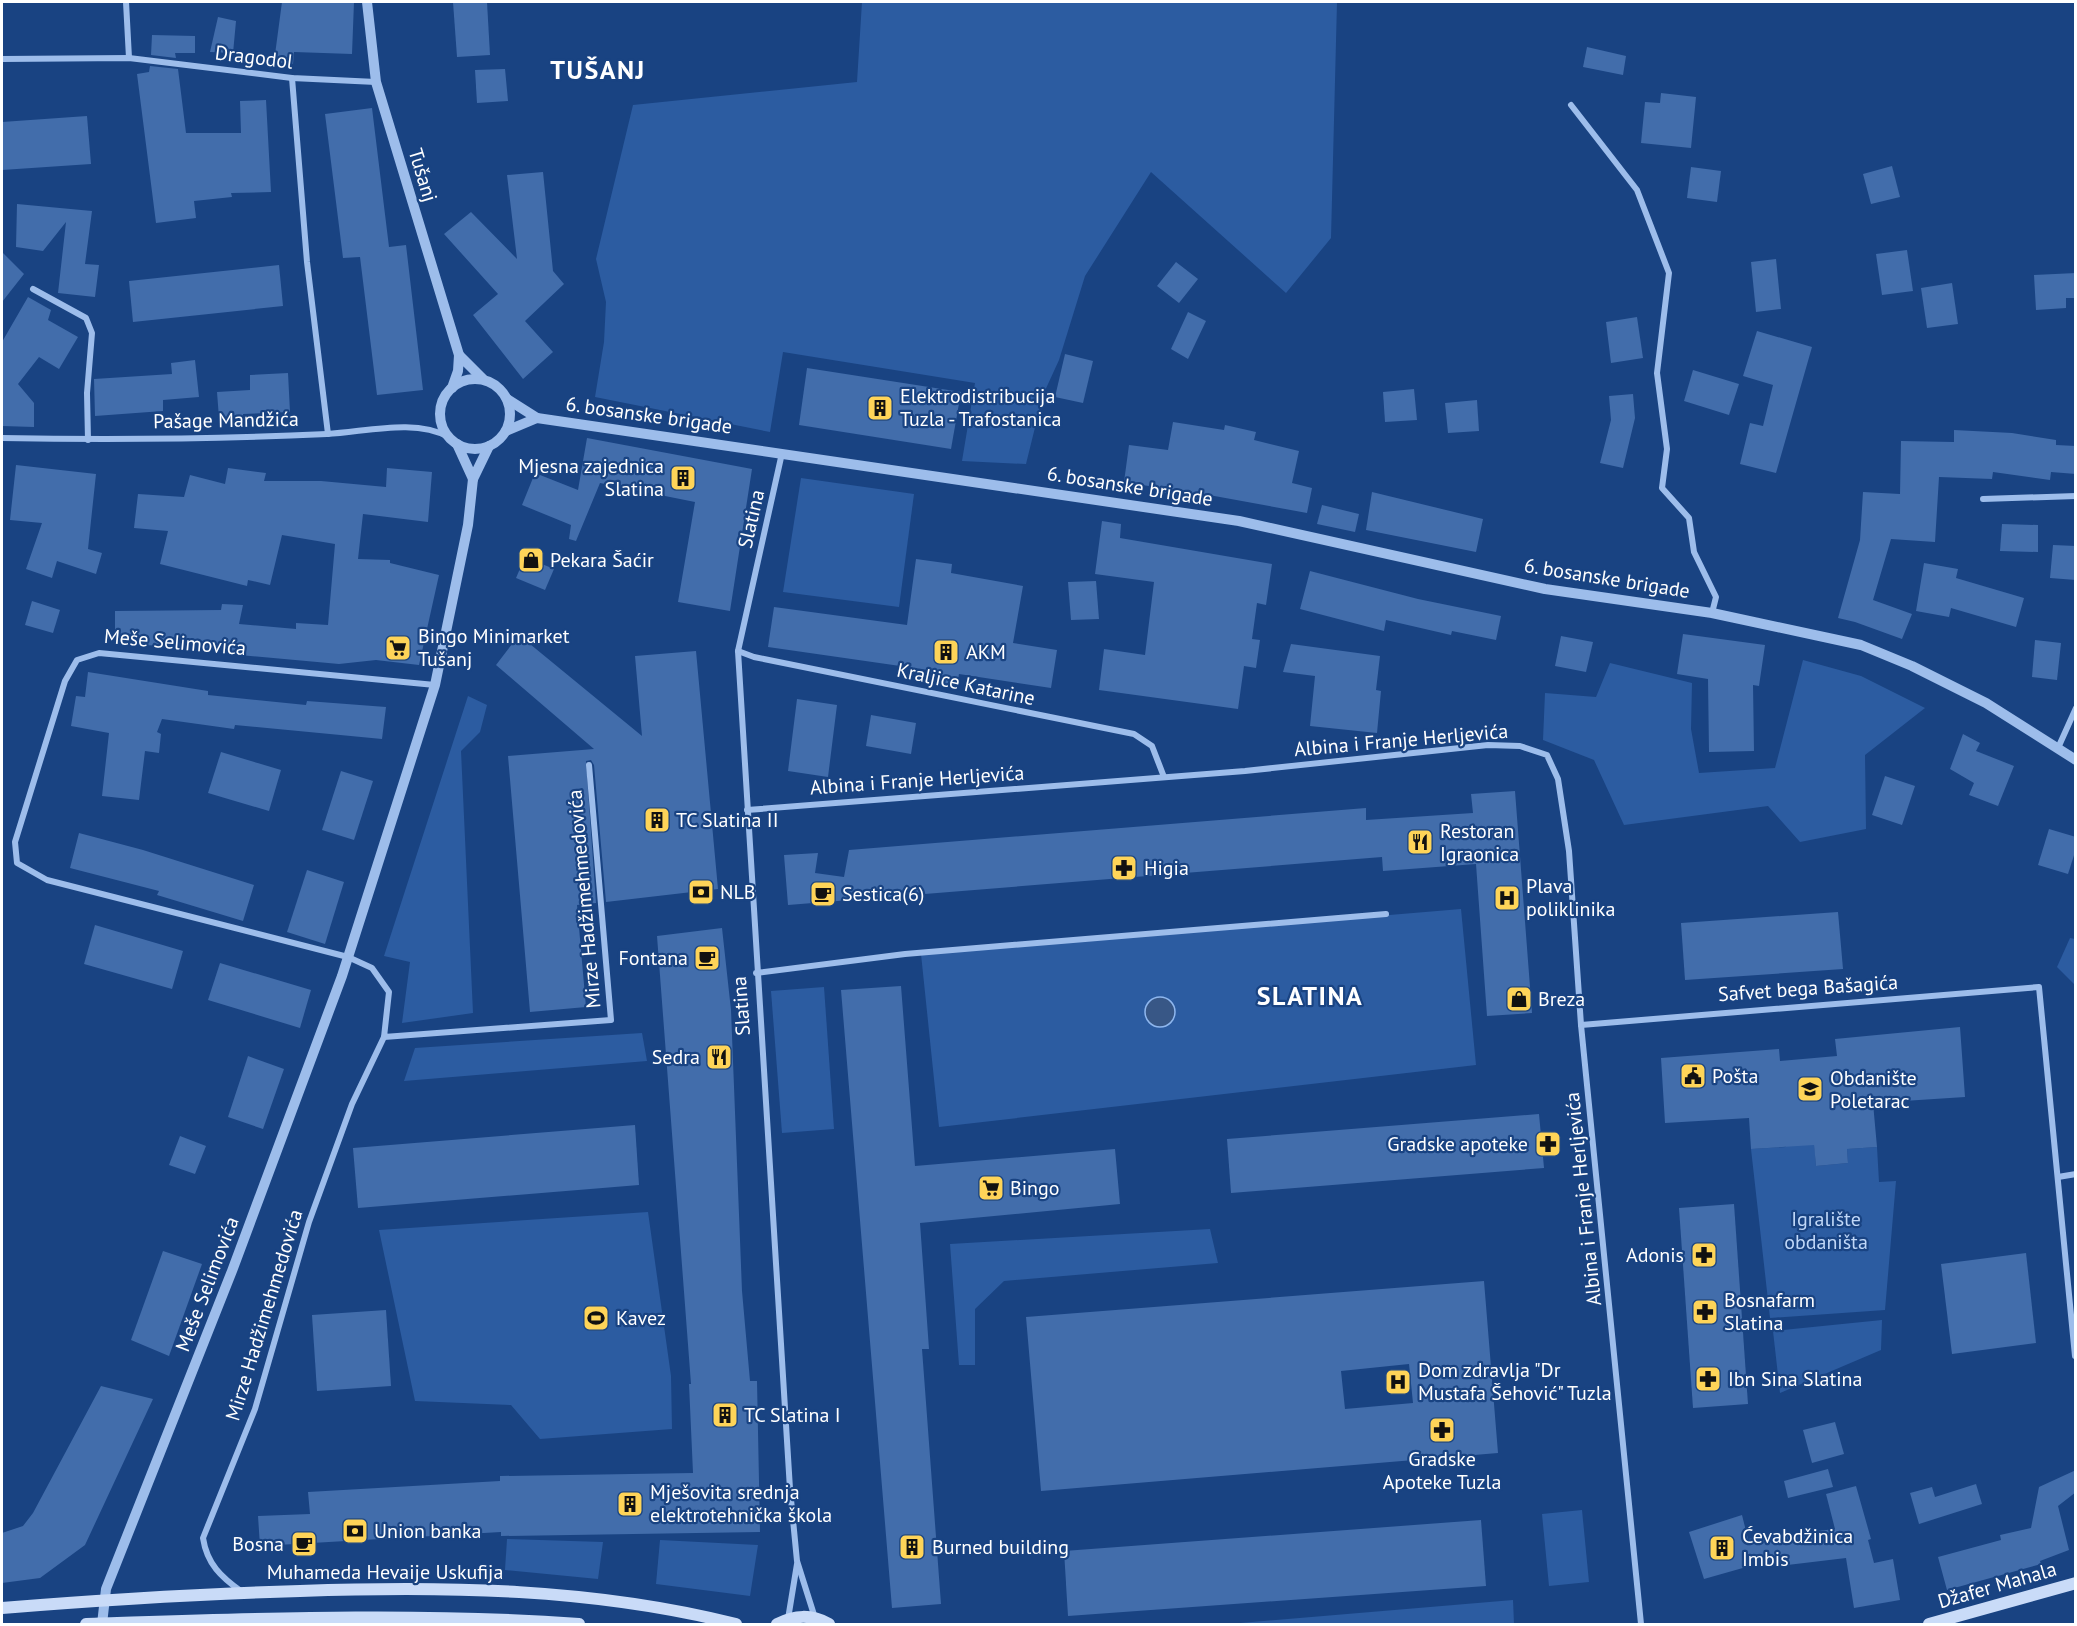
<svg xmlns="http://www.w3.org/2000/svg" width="2077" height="1626" font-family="'PT Sans',sans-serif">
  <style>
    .green { fill: #2c5ca1 }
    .water { fill: #385786; stroke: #8fb7ee; stroke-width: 1.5 }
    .building { fill: #426dab; fill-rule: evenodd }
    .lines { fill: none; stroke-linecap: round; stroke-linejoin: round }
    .minor { stroke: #9dbdeb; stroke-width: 6 }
    .tertiary { stroke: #9dbdeb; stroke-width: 10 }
    .secondary { stroke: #c9dbf8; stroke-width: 12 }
    .labels { text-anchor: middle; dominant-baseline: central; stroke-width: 4.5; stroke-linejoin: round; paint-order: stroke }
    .street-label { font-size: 20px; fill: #fff; stroke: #194382 }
    .poi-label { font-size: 20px; fill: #fff; stroke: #194382; text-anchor: start }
    .park-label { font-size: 20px; fill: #c1d8f8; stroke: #194382 }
    .district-label { font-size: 26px; font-weight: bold; letter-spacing: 1.5px; fill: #fff; stroke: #194382 }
  </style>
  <rect width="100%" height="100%" fill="#194382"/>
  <g class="green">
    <path d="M862,2H1337L1331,238L1286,293L1151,172L1085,276L1059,360L1043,395L1026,464L962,461L975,383L783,352L770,432L595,397L604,342L606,302L596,259L633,105L857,82Z"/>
    <path d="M801,478L914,494L899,607L783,592Z"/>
    <path d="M1803,660L1861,676L1925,708L1865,755L1866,829L1800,842L1768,806L1624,825L1594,760L1543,740L1545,693L1596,697L1610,663L1692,683L1691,729L1699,773L1775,768Z"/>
    <path d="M468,696L487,705L480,732L461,751L473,1013L402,1023L410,962L384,956Z"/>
    <path d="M1461,909L1476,1065L939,1127L921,954Z"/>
    <path d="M2070,938L2075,939V985L2057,967Z"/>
    <path d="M824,987L834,1129L782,1133L771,991Z"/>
    <path d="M642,1033L647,1061L404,1081L415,1048Z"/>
    <path d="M1812,1117L1816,1166L1848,1163L1847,1149L1877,1147L1879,1182L1896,1181L1885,1310L1770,1318L1751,1149L1786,1147L1784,1119Z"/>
    <path d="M648,1212L671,1376L672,1429L540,1439L511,1405L415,1401L379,1230Z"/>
    <path d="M1210,1229L1218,1263L1004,1281L975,1309V1365H959L950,1244Z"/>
    <path d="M1882,1320L1881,1350L1780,1393L1773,1331Z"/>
    <path d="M1582,1510L1589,1582L1549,1586L1542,1514Z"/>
    <path d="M507,1539L603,1542L598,1579L505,1570Z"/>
    <path d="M660,1540L758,1545L750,1596L656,1584Z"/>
    <path d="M1513,1600L1514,1624H1229Z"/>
  </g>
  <circle class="water" cx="1160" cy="1012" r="15"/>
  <g class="building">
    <path d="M282,2H354L352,54L294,52L293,64L274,62Z"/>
    <path d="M453,2H487L490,55L457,57Z"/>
    <path d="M218,17L236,21L233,53L210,52Z"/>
    <path d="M152,35L195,36V53H175L176,58L151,55Z"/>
    <path d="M1587,47L1626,56L1623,75L1583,67Z"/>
    <path d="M150,66L178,69L186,133H241L240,101L266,100L271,192L231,193L232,197L194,201L196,218L156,223L137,74L149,72Z"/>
    <path d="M505,69L508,101L477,103L475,70Z"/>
    <path d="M1661,93L1696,97L1691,148L1641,143L1645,102L1660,103Z"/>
    <path d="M372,108L389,247L406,245L423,390L377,395L360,257L343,258L325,114Z"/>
    <path d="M87,116L91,164L2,170V122Z"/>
    <path d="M1892,166L1900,197L1871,204L1863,174Z"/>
    <path d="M1691,167L1721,171L1717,202L1687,198Z"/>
    <path d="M543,172L553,271L564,284L525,321L553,352L523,379L473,315L498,294L444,234L471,212L517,259L507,175Z"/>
    <path d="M17,204L92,211L85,264L99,265L95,297L58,293L66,222L43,251L16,247Z"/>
    <path d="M1907,250L1913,291L1882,295L1876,254Z"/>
    <path d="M2,252L24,274L2,302Z"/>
    <path d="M1776,259L1781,309L1756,312L1751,262Z"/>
    <path d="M1176,262L1198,279L1179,303L1157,286Z"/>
    <path d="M279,265L283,306L133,322L129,281Z"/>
    <path d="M2076,273V298H2066V308L2036,310L2034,275Z"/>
    <path d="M1952,283L1958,324L1927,328L1921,288Z"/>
    <path d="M28,297L51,310L48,320L78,337L59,369L39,357L18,384L34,403V427L2,426V342Z"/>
    <path d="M1188,312L1206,321L1188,359L1171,349Z"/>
    <path d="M1637,317L1643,358L1611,363L1606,322Z"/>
    <path d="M1757,331L1812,347L1776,473L1740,464L1750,423L1763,426L1773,385L1743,376Z"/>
    <path d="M1065,354L1093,361L1083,403L1055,397Z"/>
    <path d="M195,360L199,397L163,400V411L95,416L94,379L172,374L171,363Z"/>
    <path d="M807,368L961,392L951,449L799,425Z"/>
    <path d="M1693,370L1739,384L1729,415L1684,401Z"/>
    <path d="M288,373L290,412L243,414V417L219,418L217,392L250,390V375Z"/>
    <path d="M1414,389L1417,420L1385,422L1383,392Z"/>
    <path d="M1633,394L1635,418L1623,468L1600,463L1611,420L1609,396Z"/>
    <path d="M1477,400L1479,431L1448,433L1445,403Z"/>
    <path d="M1173,422L1224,430L1225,425L1256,432L1254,440L1299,451L1292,483L1312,488L1307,513L1198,493L1197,499L1160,492L1161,488L1124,482L1129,445L1168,450Z"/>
    <path d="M1954,430L2012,433L2056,440V445L2076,446V474L2051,472L2050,480L1993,472L1992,479L1939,477L1935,542L1891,539L1873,600L1912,614L1902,639L1855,622L1838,618L1860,540L1863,492L1900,494L1901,441L1954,442Z"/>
    <path d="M587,438L752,469L730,611L678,602L695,502L600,483L576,541L569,539L571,525L522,505L535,473L578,490Z"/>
    <path d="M16,465L96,474L88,549L102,553L96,574L57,561L52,578L26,569L42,523L10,520Z"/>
    <path d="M228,468L266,473L264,481H321L386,487L387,468L432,472L428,522L363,514L358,559L390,560V563L439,575L419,665L376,660L339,664L228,654V650L145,645V641L115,642V611L221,610L222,604L243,605L239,624L296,629V623L328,625L335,544L282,535L270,585L248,580L247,586L160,564L168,531L134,528L138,494L184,497L190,475L225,484Z"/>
    <path d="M1372,492L1483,519L1476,552L1366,530Z"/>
    <path d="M1322,505L1359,514L1355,532L1317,524Z"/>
    <path d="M1102,521L1121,524L1120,538L1272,564L1266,605L1257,603L1252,639L1260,640L1256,668L1244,666L1238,709L1099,690L1104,649L1145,655L1154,582L1095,574Z"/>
    <path d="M2002,524L2038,525V552L2000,551Z"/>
    <path d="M2053,545L2076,546V580L2050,578Z"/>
    <path d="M525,557L554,569L545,590L516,578Z"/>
    <path d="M916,559L952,564L951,573L1023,586L1013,643L1057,650L1051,688L959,674L957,685L927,681L928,670L768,647L774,607L907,625Z"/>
    <path d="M1924,563L1958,569L1956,578L2024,598L2016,627L1951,608L1949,617L1916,611Z"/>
    <path d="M1310,571L1418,599L1501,616L1496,640L1452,631L1451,635L1386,620L1384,631L1300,609Z"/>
    <path d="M1096,581L1099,619L1071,620L1068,582Z"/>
    <path d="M32,601L60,610L53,633L25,625Z"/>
    <path d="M1683,634L1765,645L1759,686L1753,685L1754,751L1709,752L1708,679L1677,674Z"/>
    <path d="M519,635L642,736L635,656L696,651L718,889L606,902L594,765L591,760L586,761L596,903L577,905L586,1007L530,1012L508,756L594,749L496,665Z"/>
    <path d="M1561,636L1593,642L1586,672L1555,666Z"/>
    <path d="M2035,640L2061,643L2057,680L2032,677Z"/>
    <path d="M1291,644L1380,656L1376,690L1381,691L1377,733L1310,726L1315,676L1283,672Z"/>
    <path d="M88,672L208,691V695L306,705L307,701L386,707L382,739L235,725L234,729L162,719L157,732L161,734L159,753L145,751L139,800L102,796L109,733L71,726L76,696L85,697Z"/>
    <path d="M797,699L837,705L828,777L788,771Z"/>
    <path d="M871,715L916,723L911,754L866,746Z"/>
    <path d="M1963,734L1980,743L1976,751L2014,766L1998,806L1969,795L1974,783L1950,769Z"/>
    <path d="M221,752L281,770L269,811L208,793Z"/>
    <path d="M341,771L373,781L354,840L322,830Z"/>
    <path d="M1885,776L1915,786L1902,825L1872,815Z"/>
    <path d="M1515,791L1532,1013L1487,1016L1476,864L1383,871L1382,857L788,905L784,855L818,853L815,873L844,877L849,850L1366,808V820L1473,813L1471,794Z"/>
    <path d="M2049,829L2076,837V849L2068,874L2038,865Z"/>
    <path d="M79,833L143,850L254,885L243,921L157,895L159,891L70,868Z"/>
    <path d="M307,870L344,882L325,944L287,932Z"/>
    <path d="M1838,912L1843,969L1685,980L1681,923Z"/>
    <path d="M95,925L183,951L172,989L84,964Z"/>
    <path d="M722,928L731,1010L742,1291L750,1381H757L760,1532L501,1536V1532L260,1546L258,1516L310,1514L308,1492L500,1481V1476L693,1473L689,1384H691L657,936Z"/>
    <path d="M220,963L311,990L300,1028L208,1000Z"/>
    <path d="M901,986L915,1166L1115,1149L1120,1204L920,1223L929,1349H922L941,1604L892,1608L841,990Z"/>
    <path d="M1960,1027L1965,1097L1873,1103L1877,1147L1847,1149L1848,1163L1816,1166L1814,1145L1751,1149L1749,1118L1665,1123L1661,1058L1779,1049L1780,1061L1837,1056L1835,1039Z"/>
    <path d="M248,1056L284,1069L263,1129L228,1117Z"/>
    <path d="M1539,1114L1544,1168L1231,1193L1227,1139Z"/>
    <path d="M635,1125L639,1185L358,1208L353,1148Z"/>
    <path d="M180,1136L206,1146L195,1174L169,1165Z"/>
    <path d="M1734,1204L1748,1404L1693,1408L1679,1208Z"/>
    <path d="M163,1251L202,1264L169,1356L131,1340Z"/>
    <path d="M2026,1253L2036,1343L1952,1354L1941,1264Z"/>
    <path d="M1484,1281L1498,1453L1041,1491L1026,1317ZM1409,1364L1413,1403L1345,1409L1341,1371Z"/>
    <path d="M386,1310L391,1386L317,1391L312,1315Z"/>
    <path d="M101,1386L153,1399L85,1545L40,1578L2,1583V1533L23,1526L33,1513Z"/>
    <path d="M1835,1422L1844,1454L1812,1463L1803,1430Z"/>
    <path d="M1828,1469L1833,1487L1788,1498L1784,1481Z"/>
    <path d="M2076,1470V1492L2058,1506L2069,1550L2040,1561L2041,1564L1947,1590L1938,1557L2001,1540L2000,1535L2031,1528L2039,1487Z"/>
    <path d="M1976,1484L1982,1504L1919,1524L1910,1493L1932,1487L1935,1497Z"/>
    <path d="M1856,1486L1871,1539L1868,1540L1874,1563L1893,1559L1900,1600L1854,1608L1846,1558L1779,1566L1778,1558L1704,1579L1689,1532L1742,1515L1748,1539L1835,1529L1826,1494Z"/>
    <path d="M1481,1520L1486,1586L1068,1616L1064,1551Z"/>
  </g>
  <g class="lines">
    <g class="minor">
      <path d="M126,2L129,58"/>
      <path d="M2,59L129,58L292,78L376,82"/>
      <path d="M292,78L307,262L328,434"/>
      <path d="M1571,105L1637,190L1669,273L1657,373L1667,449L1662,488L1689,518L1694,552L1716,597L1712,613"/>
      <path d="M33,289L86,318L92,333L87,393L88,440"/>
      <path d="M2,438C110,440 219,439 327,434C366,432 414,418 449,437"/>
      <path d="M782,453L738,651L790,1489L797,1561L815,1618"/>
      <path d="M1983,499L2076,496"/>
      <path d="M738,651L754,657L1134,734L1152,746L1164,777"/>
      <path d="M435,685L99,653L77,660L65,681L15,842L17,863L47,880L348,957L372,968L389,992L384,1037L611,1020L589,765"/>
      <path d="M2058,748L2076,708"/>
      <path d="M747,810L1245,771L1488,745L1520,746L1547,755L1558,779L1569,851L1581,1025L1641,1624"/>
      <path d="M756,973L905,954L1386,914"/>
      <path d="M1581,1025L2039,987L2075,1356"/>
      <path d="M2058,1177L2076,1174"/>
      <path d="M242,1592C221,1577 207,1564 203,1538L255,1409L309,1222L352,1104L384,1037"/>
      <path d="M788,1619L797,1564"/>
    </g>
    <g class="tertiary">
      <path d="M367,2L376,82L459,355"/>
      <circle cx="475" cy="414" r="35"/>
      <path d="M452,388L458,371L459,355L483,379"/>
      <path d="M537,418L1239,521L1545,589L1712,613L1861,645L1912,666L1986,703L2076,760"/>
      <path d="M506,431L537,418L507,399"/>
      <path d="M457,444L473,479L489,446"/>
      <path d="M102,1624L106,1589L232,1271L342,976L435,685L468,525L473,479"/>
    </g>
    <g class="secondary">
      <path d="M2,1608C101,1600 200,1594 300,1591C447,1586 593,1588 736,1624"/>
      <path d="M86,1624C250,1619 416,1612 579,1624"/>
      <path d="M777,1624C795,1615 811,1614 829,1624"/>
      <path d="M1929,1624L2076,1583"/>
    </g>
  </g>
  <defs>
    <g id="building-square" transform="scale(1.35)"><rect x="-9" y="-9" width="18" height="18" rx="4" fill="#fed458" stroke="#194382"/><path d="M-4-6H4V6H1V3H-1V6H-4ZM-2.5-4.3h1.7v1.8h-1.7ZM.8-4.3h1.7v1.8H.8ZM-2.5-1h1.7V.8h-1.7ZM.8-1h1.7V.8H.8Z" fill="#111"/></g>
    <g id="shop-square" transform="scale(1.35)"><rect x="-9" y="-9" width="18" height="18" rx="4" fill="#fed458" stroke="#194382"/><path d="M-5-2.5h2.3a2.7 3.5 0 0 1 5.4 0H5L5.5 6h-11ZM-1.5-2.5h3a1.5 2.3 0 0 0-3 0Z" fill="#111"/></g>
    <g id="supermarket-square" transform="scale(1.35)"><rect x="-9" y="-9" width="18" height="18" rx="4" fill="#fed458" stroke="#194382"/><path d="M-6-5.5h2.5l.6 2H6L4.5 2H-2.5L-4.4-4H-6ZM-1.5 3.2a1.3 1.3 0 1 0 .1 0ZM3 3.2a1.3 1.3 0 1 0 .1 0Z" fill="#111"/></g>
    <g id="restaurant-square" transform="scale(1.35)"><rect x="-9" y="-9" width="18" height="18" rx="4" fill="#fed458" stroke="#194382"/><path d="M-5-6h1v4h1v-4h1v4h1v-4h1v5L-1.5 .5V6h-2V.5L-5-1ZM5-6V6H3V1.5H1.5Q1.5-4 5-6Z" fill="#111"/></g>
    <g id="pharmacy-square" transform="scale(1.35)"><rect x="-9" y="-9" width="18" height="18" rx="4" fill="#fed458" stroke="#194382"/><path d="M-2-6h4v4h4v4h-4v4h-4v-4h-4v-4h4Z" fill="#111"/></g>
    <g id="bank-square" transform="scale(1.35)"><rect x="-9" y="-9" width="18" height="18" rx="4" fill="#fed458" stroke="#194382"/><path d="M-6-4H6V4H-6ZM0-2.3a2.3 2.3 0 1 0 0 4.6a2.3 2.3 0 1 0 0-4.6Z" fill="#111"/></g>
    <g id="cafe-square" transform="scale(1.35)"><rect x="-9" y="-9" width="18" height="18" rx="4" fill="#fed458" stroke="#194382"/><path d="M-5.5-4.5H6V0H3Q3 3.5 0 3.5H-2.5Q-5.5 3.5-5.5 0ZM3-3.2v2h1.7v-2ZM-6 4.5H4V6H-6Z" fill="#111"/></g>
    <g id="hospital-square" transform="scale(1.35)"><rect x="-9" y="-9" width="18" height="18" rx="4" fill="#fed458" stroke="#194382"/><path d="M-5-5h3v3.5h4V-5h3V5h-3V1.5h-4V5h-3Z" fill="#111"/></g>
    <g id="civic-square" transform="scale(1.35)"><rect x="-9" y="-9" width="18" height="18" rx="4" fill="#fed458" stroke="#194382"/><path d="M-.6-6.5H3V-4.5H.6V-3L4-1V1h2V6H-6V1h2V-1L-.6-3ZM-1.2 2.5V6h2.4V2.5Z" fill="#111"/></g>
    <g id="school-square" transform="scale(1.35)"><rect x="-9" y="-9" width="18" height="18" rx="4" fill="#fed458" stroke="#194382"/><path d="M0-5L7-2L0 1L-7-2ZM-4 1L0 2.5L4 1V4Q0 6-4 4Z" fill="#111"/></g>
    <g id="stadium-square" transform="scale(1.35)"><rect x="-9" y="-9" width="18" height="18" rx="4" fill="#fed458" stroke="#194382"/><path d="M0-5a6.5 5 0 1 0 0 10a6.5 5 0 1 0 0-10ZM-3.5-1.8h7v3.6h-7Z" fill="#111"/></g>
  </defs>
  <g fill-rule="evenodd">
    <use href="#building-square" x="880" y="408"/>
    <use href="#building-square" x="683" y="478"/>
    <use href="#shop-square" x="531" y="560"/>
    <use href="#supermarket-square" x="398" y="648"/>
    <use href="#building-square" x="946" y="652"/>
    <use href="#building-square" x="657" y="820"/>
    <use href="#restaurant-square" x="1420" y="842"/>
    <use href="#pharmacy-square" x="1124" y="868"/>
    <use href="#bank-square" x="701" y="892"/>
    <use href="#cafe-square" x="823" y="894"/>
    <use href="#hospital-square" x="1507" y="898"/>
    <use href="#cafe-square" x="707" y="958"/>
    <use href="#shop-square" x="1519" y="999"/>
    <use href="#restaurant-square" x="719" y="1057"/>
    <use href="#civic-square" x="1693" y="1076"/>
    <use href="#school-square" x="1810" y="1089"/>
    <use href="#pharmacy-square" x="1548" y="1144"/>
    <use href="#supermarket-square" x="991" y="1188"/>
    <use href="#pharmacy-square" x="1704" y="1255"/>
    <use href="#pharmacy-square" x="1705" y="1312"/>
    <use href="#stadium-square" x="596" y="1318"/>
    <use href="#pharmacy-square" x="1708" y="1379"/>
    <use href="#hospital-square" x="1398" y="1382"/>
    <use href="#building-square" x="725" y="1415"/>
    <use href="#pharmacy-square" x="1442" y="1430"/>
    <use href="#building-square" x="630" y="1504"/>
    <use href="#bank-square" x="355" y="1531"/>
    <use href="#cafe-square" x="304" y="1544"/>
    <use href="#building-square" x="912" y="1547"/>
    <use href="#building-square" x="1722" y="1548"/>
  </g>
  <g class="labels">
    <g class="street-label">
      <text transform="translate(254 57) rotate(7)">Dragodol</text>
      <text transform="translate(423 175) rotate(73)">Tušanj</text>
      <text transform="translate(649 415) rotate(8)">6. bosanske brigade</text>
      <text transform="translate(226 420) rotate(-1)">Pašage Mandžića</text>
      <text transform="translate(1130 486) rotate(9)">6. bosanske brigade</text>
      <text transform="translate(751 519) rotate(-77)">Slatina</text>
      <text transform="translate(1607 578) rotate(9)">6. bosanske brigade</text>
      <text transform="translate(175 642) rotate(5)">Meše Selimovića</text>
      <text transform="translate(966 684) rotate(12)">Kraljice Katarine</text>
      <text transform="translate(1401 740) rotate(-5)">Albina i Franje Herljevića</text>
      <text transform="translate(917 780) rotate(-4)">Albina i Franje Herljevića</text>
      <text transform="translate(584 899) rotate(-95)">Mirze Hadžimehmedovića</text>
      <text transform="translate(1808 988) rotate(-4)">Safvet bega Bašagića</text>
      <text transform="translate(741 1006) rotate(-94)">Slatina</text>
      <text transform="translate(1583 1199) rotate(-96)">Albina i Franje Herljevića</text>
      <text transform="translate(207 1284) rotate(-69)">Meše Selimovića</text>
      <text transform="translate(264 1315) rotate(-73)">Mirze Hadžimehmedovića</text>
      <text x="385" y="1572">Muhameda Hevaije Uskufija</text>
      <text transform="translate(1997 1585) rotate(-16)">Džafer Mahala</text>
    </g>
    <g class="poi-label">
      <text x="900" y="396">Elektrodistribucija<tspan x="900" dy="23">Tuzla - Trafostanica</tspan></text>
      <text x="664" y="466" text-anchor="end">Mjesna zajednica<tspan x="664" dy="23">Slatina</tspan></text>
      <text x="550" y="560">Pekara Šaćir</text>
      <text x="418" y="636">Bingo Minimarket<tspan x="418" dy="23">Tušanj</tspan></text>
      <text x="966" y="652">AKM</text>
      <text x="676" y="820">TC Slatina II</text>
      <text x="1440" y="831">Restoran<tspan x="1440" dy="23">Igraonica</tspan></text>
      <text x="1144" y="868">Higia</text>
      <text x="1526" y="886">Plava<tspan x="1526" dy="23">poliklinika</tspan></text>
      <text x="720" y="892">NLB</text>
      <text x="842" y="894">Sestica(6)</text>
      <text x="688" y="958" text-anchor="end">Fontana</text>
      <text x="1538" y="999">Breza</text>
      <text x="700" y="1057" text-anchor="end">Sedra</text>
      <text x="1712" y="1076">Pošta</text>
      <text x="1830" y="1078">Obdanište<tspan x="1830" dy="23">Poletarac</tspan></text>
      <text x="1528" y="1144" text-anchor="end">Gradske apoteke</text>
      <text x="1010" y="1188">Bingo</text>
      <text x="1684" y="1255" text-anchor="end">Adonis</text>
      <text x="1724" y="1300">Bosnafarm<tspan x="1724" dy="23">Slatina</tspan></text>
      <text x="616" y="1318">Kavez</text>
      <text x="1418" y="1370">Dom zdravlja "Dr<tspan x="1418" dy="23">Mustafa Šehović" Tuzla</tspan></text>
      <text x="1728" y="1379">Ibn Sina Slatina</text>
      <text x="744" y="1415">TC Slatina I</text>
      <text x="1442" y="1459" text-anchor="middle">Gradske<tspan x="1442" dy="23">Apoteke Tuzla</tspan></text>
      <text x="650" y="1492">Mješovita srednja<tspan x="650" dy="23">elektrotehnička škola</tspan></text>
      <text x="374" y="1531">Union banka</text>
      <text x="1742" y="1536">Ćevabdžinica<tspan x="1742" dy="23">Imbis</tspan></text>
      <text x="284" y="1544" text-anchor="end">Bosna</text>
      <text x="932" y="1547">Burned building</text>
    </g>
    <g class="park-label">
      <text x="1826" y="1219">Igralište<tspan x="1826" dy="23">obdaništa</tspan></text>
    </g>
    <g class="district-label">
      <text x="598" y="69">TUŠANJ</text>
      <text x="1310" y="995">SLATINA</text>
    </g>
  </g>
  <rect width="2077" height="1626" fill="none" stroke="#ffffff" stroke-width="6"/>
</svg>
